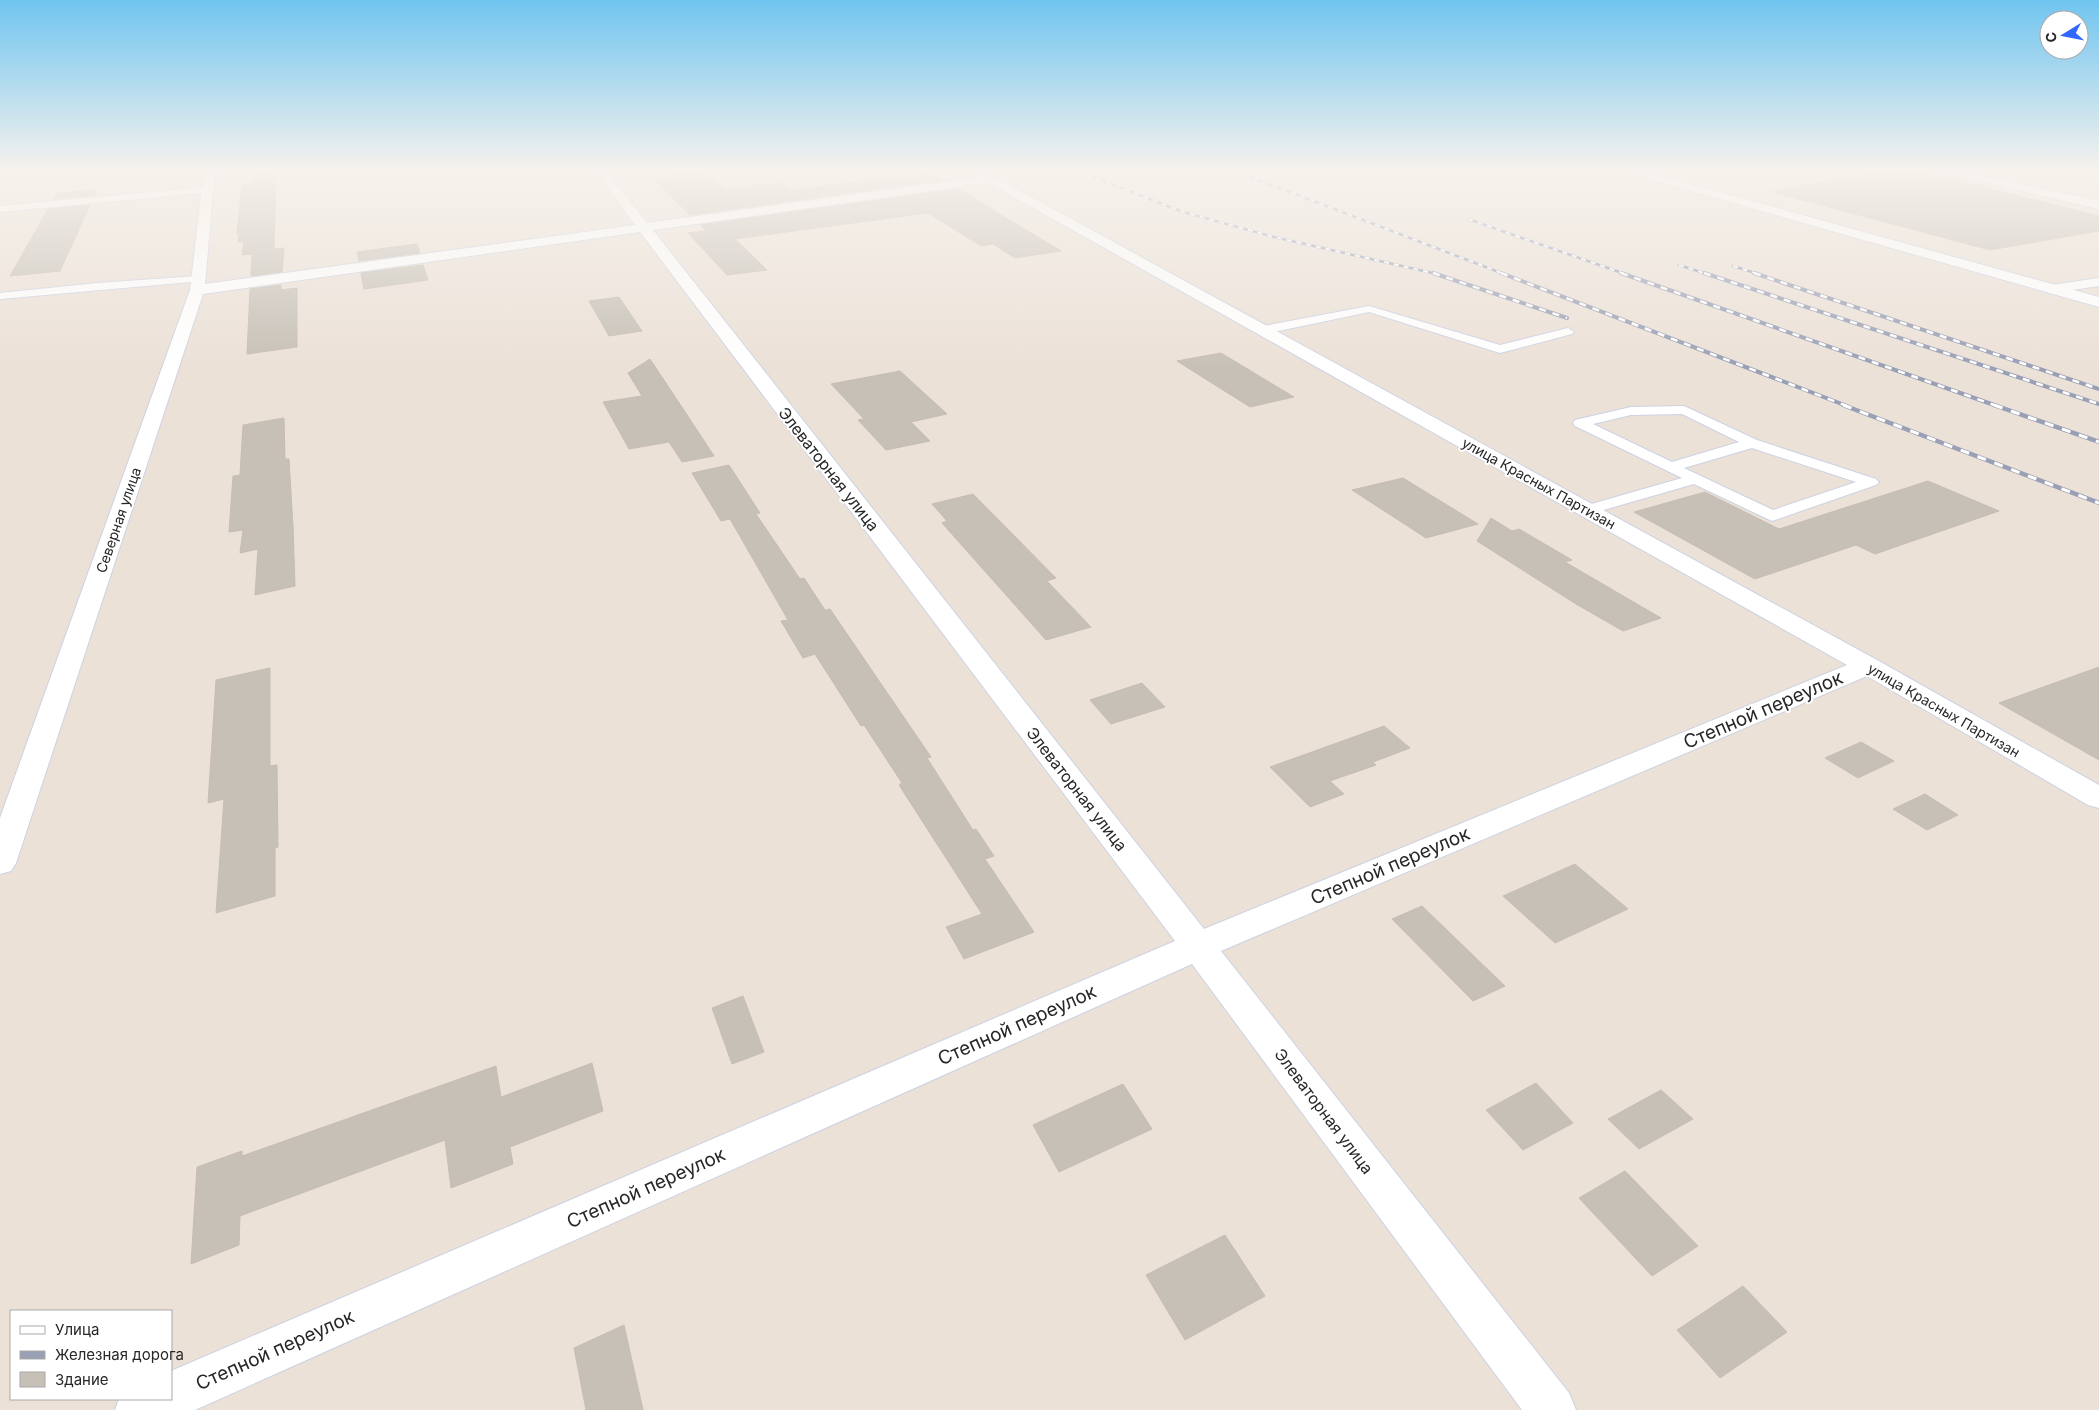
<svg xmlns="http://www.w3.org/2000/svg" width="2099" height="1410" font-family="Inter,sans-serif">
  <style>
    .building { fill: #c6c0b6; stroke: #c7bdb1 }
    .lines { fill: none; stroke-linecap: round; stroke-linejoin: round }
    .service-casing { stroke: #ccd2e3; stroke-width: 2 }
    .minor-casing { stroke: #ccd2e3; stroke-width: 2 }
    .tertiary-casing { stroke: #ccd2e3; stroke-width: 2 }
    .service { fill: #fff; fill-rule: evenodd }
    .minor { fill: #fff; fill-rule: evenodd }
    .tertiary { fill: #fff; fill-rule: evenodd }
    .rail-far2-casing { stroke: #999fb5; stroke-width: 2.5 }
    .rail-far1-casing { stroke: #999fb5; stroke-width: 4 }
    .rail-casing { stroke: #999fb5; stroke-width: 4.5 }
    .rail-far2 { stroke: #fff; stroke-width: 2; stroke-dasharray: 5; stroke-linecap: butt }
    .rail-far1 { stroke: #fff; stroke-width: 2.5; stroke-dasharray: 7; stroke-linecap: butt }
    .rail { stroke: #fff; stroke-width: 3; stroke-dasharray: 9; stroke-linecap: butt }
    .labels { text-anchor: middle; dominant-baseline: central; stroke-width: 4; stroke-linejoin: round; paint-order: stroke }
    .far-street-label { font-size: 14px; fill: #272727; stroke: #fff }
    .street-label { font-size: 16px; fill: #272727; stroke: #fff }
    .near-street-label { font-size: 19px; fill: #272727; stroke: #fff }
  </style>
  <rect width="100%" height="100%" fill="#ece1d7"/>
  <g class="building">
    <path d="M254,171H276L274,249L284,248L282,272L251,276L252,254L242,255L244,241L238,242L239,234H237L242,185L252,184Z"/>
    <path d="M704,171L725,190L781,183L790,190L930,173L943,180L690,215L652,177Z"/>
    <path d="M1885,171H1912L1931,174L2099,216V231L1990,250L1772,192Z"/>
    <path d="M958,189L1061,251L1015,258L993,244L981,246L928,213L735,239L767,270L727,275L688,233L706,231L700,225Z"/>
    <path d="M97,190L95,195L54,199L57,193Z"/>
    <path d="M90,205L60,271L10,276L48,209Z"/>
    <path d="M417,244L420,253L359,261L357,252Z"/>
    <path d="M423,265L428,280L364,289L361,273Z"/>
    <path d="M281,285V290L297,288V347L247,354L250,289Z"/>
    <path d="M619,297L642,331L609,336L589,301Z"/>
    <path d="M1221,353L1294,397L1250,407L1177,361Z"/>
    <path d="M650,359L701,436L714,456L682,462L669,442L629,449L603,402L642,396L628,373Z"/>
    <path d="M900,371L947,414L911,422L930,441L886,450L858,420L864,419L831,384Z"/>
    <path d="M284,418L285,459H289L293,526L295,586L255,595L258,549L240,553L243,530L229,532L233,476L240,475L243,425Z"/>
    <path d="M729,465L760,513L756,514L800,579L804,578L825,610L830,609L931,757L927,758L973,830L976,829L994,856L985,859L1034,932L964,959L946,927L982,914L899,785L902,783L864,725L861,726L815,654L803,658L781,621L788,620L730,519L721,521L692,473Z"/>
    <path d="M1403,478L1478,524L1426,538L1352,490Z"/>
    <path d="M1928,481L1999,511L1875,554L1856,545L1755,579L1634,512L1705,492L1779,529Z"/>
    <path d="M973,494L1056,578L1047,581L1091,627L1046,640L942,523L947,521L932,504Z"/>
    <path d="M1491,518L1512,531L1519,529L1572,560L1565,562L1661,618L1623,631L1576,604L1477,541Z"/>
    <path d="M2099,667V760L1999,703Z"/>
    <path d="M270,668V766L277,765L278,847L275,848V896L216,913L224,799L208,803L216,680Z"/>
    <path d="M1142,683L1165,707L1111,724L1090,700Z"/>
    <path d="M1384,726L1410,748L1373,762L1376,765L1330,781L1344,794L1310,807L1270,767Z"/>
    <path d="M1861,742L1894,761L1858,778L1825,758Z"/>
    <path d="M1925,794L1958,815L1927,830L1893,809Z"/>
    <path d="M1575,864L1628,909L1555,943L1503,896Z"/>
    <path d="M1422,906L1505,986L1473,1001L1392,919Z"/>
    <path d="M743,996L764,1052L732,1064L712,1008Z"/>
    <path d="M592,1063L603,1111L510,1147L513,1164L451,1188L445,1140L240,1216L239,1245L191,1264L197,1167L242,1151V1156L496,1066L501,1097Z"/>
    <path d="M1536,1083L1573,1123L1523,1150L1486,1110Z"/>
    <path d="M1123,1084L1152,1129L1059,1172L1033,1125Z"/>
    <path d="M1661,1090L1693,1119L1639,1149L1608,1119Z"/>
    <path d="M1625,1171L1698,1246L1652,1276L1579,1198Z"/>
    <path d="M1225,1235L1265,1296L1185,1340L1146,1275Z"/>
    <path d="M1743,1286L1787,1332L1720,1378L1677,1330Z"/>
    <path d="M624,1325L643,1410H586L574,1348Z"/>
  </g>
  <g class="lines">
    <g class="service-casing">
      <g id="service">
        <path d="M207,187L210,188V192L0,212V206Z"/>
        <path d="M198,276L203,279L202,281L0,299V293L97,283Z"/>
        <path d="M1369,306L1500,345L1568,328L1574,332L1572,334L1500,353L1369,312L1264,334L1258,330L1264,326Z"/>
        <path d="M1684,406L1757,440L1876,479L1879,482L1876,485L1772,521L1694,484L1593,513H1581L1579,510L1581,507L1682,478L1575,426L1573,423L1575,420L1631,407ZM1682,414L1739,442L1672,462L1593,424L1631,415ZM1752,448L1856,482L1773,510L1684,468Z"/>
      </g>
    </g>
    <g class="minor-casing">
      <g id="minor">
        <path d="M204,171H215L205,284L635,225L595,171H606L647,223L979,177L971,171H984L1877,660L2099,785V808L2088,805L1867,676L1221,951L1569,1393L1576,1410H1522L1192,964L195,1410H115L119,1399H171V1371L1175,941L640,232L203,294L16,863L11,871L0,874V818L190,290ZM989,183L1847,665L1204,929L653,230Z"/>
        <path d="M1942,171H1961L2099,201V209L1948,174Z"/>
        <path d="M2099,278V286L2052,293L2047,292L2045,289L2047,286L2052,285Z"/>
      </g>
    </g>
    <g class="tertiary-casing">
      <path id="tertiary" d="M1626,171H1643L2099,297V307L1628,173Z"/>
    </g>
    <use href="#service" class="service"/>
    <use href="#minor" class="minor"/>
    <use href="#tertiary" class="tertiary"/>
    <g class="rail-far2-casing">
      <g id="rail-far2">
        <path d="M1078,171L1183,212L1274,237L1437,274"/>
        <path d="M1235,171L1504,274"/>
        <path d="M1468,219L1625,274"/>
        <path d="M1679,265L1707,274"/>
        <path d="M1733,266L1758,274"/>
      </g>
    </g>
    <g class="rail-far1-casing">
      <g id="rail-far1">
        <path d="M1433,273L1567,318"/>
        <path d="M1501,273L1847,406"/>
        <path d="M1621,273L1997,406"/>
        <path d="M1704,273L2099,404"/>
        <path d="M1754,273L2099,389"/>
      </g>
    </g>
    <g class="rail-casing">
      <g id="rail">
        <path d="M1843,405L2099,503"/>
        <path d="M1994,405L2099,442"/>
      </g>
    </g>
    <use href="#rail-far2" class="rail-far2"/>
    <use href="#rail-far1" class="rail-far1"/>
    <use href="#rail" class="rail"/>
  </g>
  <linearGradient id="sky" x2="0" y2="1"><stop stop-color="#70c5f0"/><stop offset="0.46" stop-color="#f6f2ed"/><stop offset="1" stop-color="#f6f2ed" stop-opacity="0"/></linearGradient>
  <rect width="2099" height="368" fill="url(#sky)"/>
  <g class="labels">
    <g class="far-street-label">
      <text transform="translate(1539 483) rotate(29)">улица Красных Партизан</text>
      <text transform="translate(118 520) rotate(-71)">Северная улица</text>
      <text transform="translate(1944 710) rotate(30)">улица Красных Партизан</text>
    </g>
    <g class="street-label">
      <text transform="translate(829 469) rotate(52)">Элеваторная улица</text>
      <text transform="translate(1077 789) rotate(52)">Элеваторная улица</text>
      <text transform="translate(1324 1111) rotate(53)">Элеваторная улица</text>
    </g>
    <g class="near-street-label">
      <text transform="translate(1763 710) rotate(-23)">Степной переулок</text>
      <text transform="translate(1390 866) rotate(-23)">Степной переулок</text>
      <text transform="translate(1017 1025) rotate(-24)">Степной переулок</text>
      <text transform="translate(646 1188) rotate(-24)">Степной переулок</text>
      <text transform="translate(275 1350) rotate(-24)">Степной переулок</text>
    </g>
  </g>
  <rect x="10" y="1310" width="162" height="90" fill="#ffffff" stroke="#a9a9a9"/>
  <rect x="20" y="1326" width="25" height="8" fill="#ffffff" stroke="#a9a9a9"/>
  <text x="55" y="1335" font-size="15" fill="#272727">Улица</text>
  <rect x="20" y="1351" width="25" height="8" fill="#999fb5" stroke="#a9a9a9"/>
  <text x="55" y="1360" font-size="15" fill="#272727">Железная дорога</text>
  <rect x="20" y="1372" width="25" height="15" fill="#c6c0b6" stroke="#a9a9a9"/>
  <text x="55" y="1385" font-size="15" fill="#272727">Здание</text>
  <g transform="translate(2064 35) rotate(260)"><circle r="24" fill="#ffffff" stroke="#a9a9a9"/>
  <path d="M0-4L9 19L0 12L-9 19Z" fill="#3167ff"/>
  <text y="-8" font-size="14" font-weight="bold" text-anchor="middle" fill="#272727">С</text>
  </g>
</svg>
